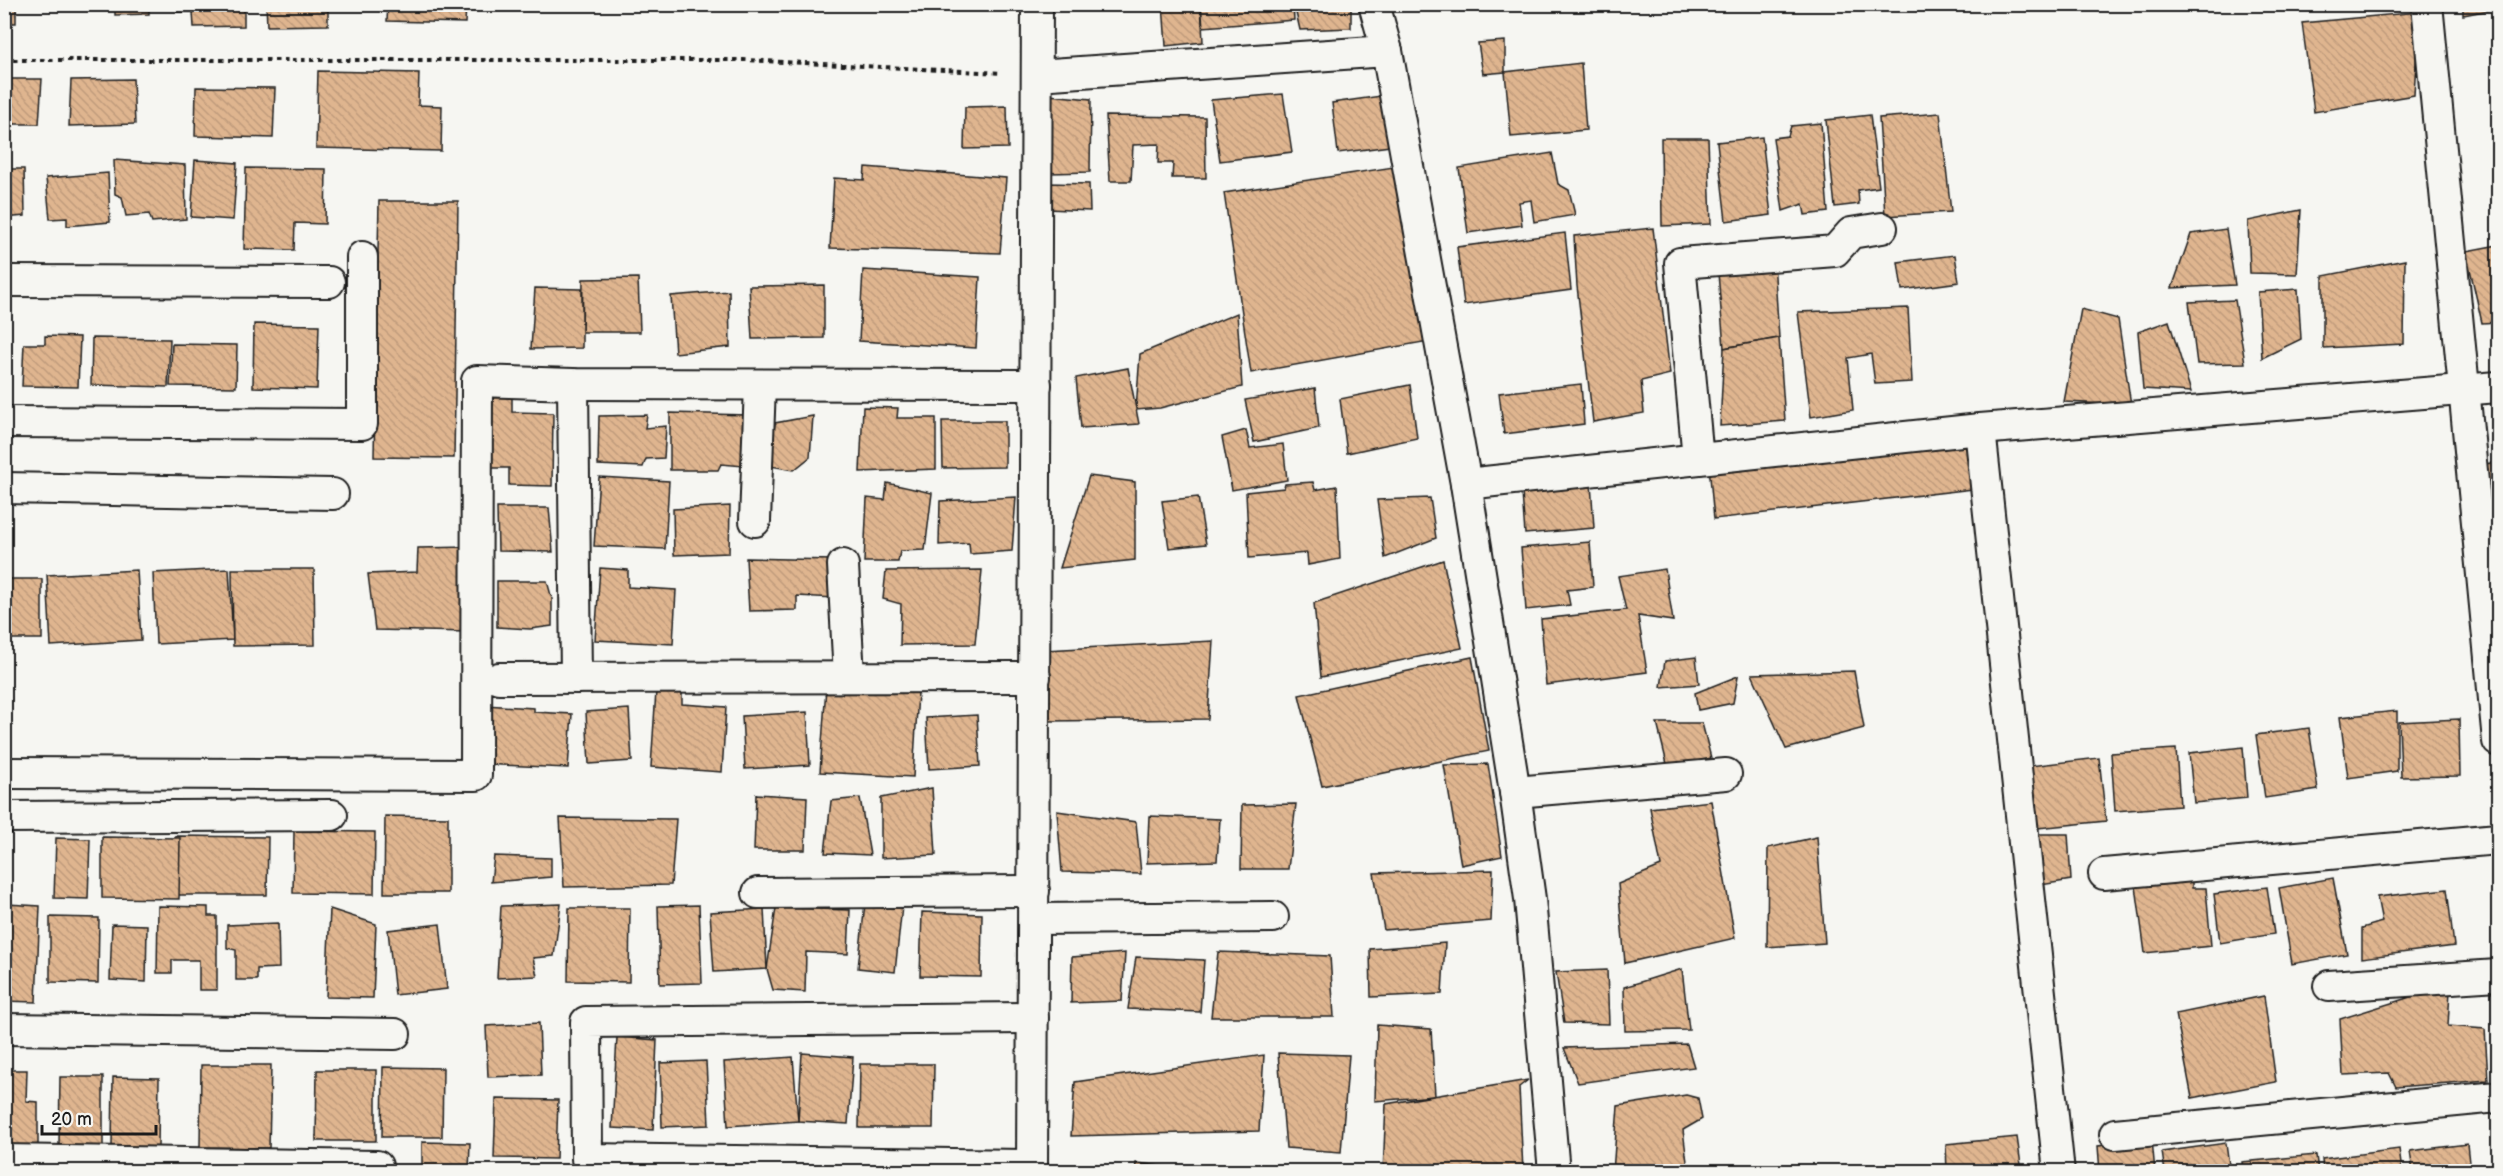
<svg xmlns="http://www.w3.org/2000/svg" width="2503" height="1176" font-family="'Balsamiq Sans',sans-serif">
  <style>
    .building { fill: url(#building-back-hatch); stroke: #1c1c1c; stroke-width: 1.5 }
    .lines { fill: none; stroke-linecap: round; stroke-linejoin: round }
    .street-casing { stroke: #1c1c1c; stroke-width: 34 }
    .path { stroke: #1c1c1c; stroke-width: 4; stroke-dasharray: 4.5 4.5; stroke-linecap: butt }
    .street { stroke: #f6f6f2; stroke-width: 30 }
  </style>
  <defs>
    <pattern id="building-back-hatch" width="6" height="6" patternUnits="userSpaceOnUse" patternTransform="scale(1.5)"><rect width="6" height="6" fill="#dfb58f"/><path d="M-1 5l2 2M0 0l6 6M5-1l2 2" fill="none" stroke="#bf9b7b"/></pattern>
  </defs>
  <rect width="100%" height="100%" fill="#f6f6f2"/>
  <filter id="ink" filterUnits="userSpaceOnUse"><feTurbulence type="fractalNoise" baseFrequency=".0167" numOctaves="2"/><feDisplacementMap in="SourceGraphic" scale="12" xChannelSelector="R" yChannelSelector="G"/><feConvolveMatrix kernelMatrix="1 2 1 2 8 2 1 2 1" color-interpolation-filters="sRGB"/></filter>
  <g filter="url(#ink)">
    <g class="building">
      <rect x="4" y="4" width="12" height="19"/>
      <path d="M115,4H149V14L115,15Z"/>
      <path d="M177,4H244V26L194,27L193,12H177Z"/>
      <path d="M266,4H328V25L267,26Z"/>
      <path d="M388,4H466L465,23L387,21Z"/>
      <path d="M1163,4H1201L1203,42L1166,46Z"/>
      <path d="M1201,4H1293L1294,20L1203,27Z"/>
      <path d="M1294,4H1351V28L1300,30Z"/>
      <path d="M2463,4H2490V10L2463,15Z"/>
      <path d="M2419,12L2414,95L2314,112L2302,23Z"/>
      <path d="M1505,41V72L1483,74L1478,43Z"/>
      <path d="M2498,43V85L2495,44Z"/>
      <path d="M1581,63L1586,130L1511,137L1505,72Z"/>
      <path d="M318,71L419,73L418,105L442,106L441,151L316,148Z"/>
      <path d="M4,79H42L39,124H11L12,137H4Z"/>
      <path d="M133,79L135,124L69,126L71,80Z"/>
      <path d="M196,87L275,88L273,138L195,136Z"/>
      <path d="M1283,94L1292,152L1220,161L1211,100Z"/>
      <path d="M1048,95L1091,99L1090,172L1050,173Z"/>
      <path d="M1388,95L1397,145L1338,153L1332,103Z"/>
      <path d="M1007,106L1008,148L964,149L965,107Z"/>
      <path d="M1940,113L1951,212L1885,216L1879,118Z"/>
      <path d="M1870,115L1879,187L1858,190L1859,204L1835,207L1826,120Z"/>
      <path d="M1106,116L1205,117L1206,178H1172L1173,163H1158L1159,144L1133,145L1131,181H1110Z"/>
      <path d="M1821,123L1828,212L1805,215L1803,204L1783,211L1773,138L1788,136L1791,126Z"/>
      <path d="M1762,137L1771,215L1726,221L1717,142Z"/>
      <path d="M1661,138H1708L1711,224L1662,226Z"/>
      <path d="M1552,153L1558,184L1569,190L1575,215L1534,222L1531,200L1519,202L1522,225L1468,233L1459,168Z"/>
      <path d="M114,160L185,165L186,219L152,222L149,214L126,216L122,197L115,194Z"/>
      <path d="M195,160L237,163L233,220L191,217Z"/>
      <path d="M1400,166L1429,341L1251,373L1224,193Z"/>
      <path d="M865,167L1006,178L1000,253L830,248L834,178L864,180Z"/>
      <path d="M246,168L326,169L325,224L295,223L294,250L244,249Z"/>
      <path d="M4,169H24L25,216L4,218Z"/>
      <path d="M108,173L110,222L67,226V218L50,219L46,178Z"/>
      <path d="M1047,183L1089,184L1090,211L1048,209Z"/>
      <path d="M379,201H458L454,458L374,457Z"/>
      <path d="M2301,210L2297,274L2250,273L2248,221Z"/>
      <path d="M1653,228L1670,374L1641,381L1644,413L1593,422L1577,286L1574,236Z"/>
      <path d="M2226,229L2235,285L2172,288L2191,234Z"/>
      <path d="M1565,233L1571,290L1464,305L1457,247Z"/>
      <path d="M2498,245V322L2482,323L2466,251Z"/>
      <path d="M1955,255L1959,282L1902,290L1898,262Z"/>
      <path d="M1717,260L1774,261L1779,338L1724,348Z"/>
      <path d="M2405,260L2404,344L2323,348V276Z"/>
      <path d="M863,270L980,277L976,348L859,341Z"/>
      <path d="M638,278L640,332H582L583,279Z"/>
      <path d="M824,285V338L752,339L749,286Z"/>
      <path d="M535,288L582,289V348L531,349Z"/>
      <path d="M2298,289L2301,339L2262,358L2258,292Z"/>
      <path d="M729,291L730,347L675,353L671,296Z"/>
      <path d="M2235,300L2245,363L2197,364L2189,302Z"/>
      <path d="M1908,308L1912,382L1875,384L1871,354L1848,358L1853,410L1811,417L1798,312Z"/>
      <path d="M2081,309L2118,319L2131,405L2064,402Z"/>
      <path d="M1237,313L1242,387L1160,408L1136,410L1140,354Z"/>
      <path d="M4,316H7L5,390H4Z"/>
      <path d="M2169,321L2191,392L2143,389L2138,332Z"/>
      <path d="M254,324L319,325L317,389L253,387Z"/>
      <path d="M45,336L80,337L78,387L22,386L24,344H45Z"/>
      <path d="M92,338L170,339L168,387L91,385Z"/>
      <path d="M1779,338L1785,421L1720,426L1724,348Z"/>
      <path d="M172,344L237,345L236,387L170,386Z"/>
      <path d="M1128,368L1139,424L1081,428L1076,378Z"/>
      <path d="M1581,384L1584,424L1504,434L1499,393Z"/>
      <path d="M1410,385L1417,438L1347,453L1340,399Z"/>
      <path d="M1315,388L1319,428L1254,442L1245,400Z"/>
      <path d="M487,396H512V412L553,413L552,486L509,485V468H486Z"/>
      <path d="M863,407L898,408L897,418H936V469L860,472Z"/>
      <path d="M670,413L747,415L744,466L721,464L718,470H670Z"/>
      <path d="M647,415L645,428L666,426L664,458L646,459L643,467L598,465L599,416Z"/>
      <path d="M813,416L810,457L794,470L770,466L775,423Z"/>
      <path d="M942,421H1005V467L943,468Z"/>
      <path d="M1246,430L1250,448L1283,444L1287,480L1232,490L1222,437Z"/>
      <path d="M1978,437L1981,488L1714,519L1709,466Z"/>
      <path d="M2498,462V561L2487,562L2477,465Z"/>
      <path d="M1089,476L1135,482V560L1060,568Z"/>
      <path d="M599,477L669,481L665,549L594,546Z"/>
      <path d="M1313,482L1315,490L1337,486L1340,559L1308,565L1307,553L1249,558L1246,492L1284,488L1285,484Z"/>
      <path d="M887,483L932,493L925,550L900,551L898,562H864L867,498L885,500Z"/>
      <path d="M1591,483L1594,528L1525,534L1522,493Z"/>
      <path d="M1016,497L1012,551L970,554L969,543L939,545L940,501Z"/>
      <path d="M1198,497L1206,544L1169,548L1162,501Z"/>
      <path d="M1430,498L1436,538L1385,558L1377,500Z"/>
      <path d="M730,506L729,553L674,555L673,509Z"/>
      <path d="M497,508H549L553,552L498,551Z"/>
      <path d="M1590,542L1593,587L1567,590L1570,605L1526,610L1521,548Z"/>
      <path d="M470,547L469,632L375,630L368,574L417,572L418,548Z"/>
      <path d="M746,558L832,560L836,598L797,596V610L749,611Z"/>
      <path d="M1443,560L1462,648L1321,677L1314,603Z"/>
      <path d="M600,568L628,570V587L676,590L673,644L595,640Z"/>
      <path d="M229,569L233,640L156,644L153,573Z"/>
      <path d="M232,569H314L315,645L233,646Z"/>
      <path d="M1665,569L1673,621L1638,616L1647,672L1546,685L1541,619L1626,610L1618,576Z"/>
      <path d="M137,570L141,640L51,646L47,575Z"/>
      <path d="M982,570L975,644L900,645L901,604L883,599L886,571Z"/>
      <rect x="4" y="579" width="38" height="60"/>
      <path d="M497,581H547L552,599V626L530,629L497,627Z"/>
      <path d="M1213,641L1208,719L1050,721L1045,650Z"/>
      <path d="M1472,657L1489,751L1322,786L1299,695Z"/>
      <path d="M1696,657L1699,684L1661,687L1665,661Z"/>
      <path d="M1854,671L1864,728L1786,749L1752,674Z"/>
      <path d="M1738,676L1733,703L1698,710L1695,693Z"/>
      <path d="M826,687L918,692L913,777L820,772Z"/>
      <path d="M656,691L682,693V704L726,707L722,772L651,767Z"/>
      <path d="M484,705L534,708V712L572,714L568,768L480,764Z"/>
      <path d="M629,709L632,761L589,764L586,712Z"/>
      <path d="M2397,711V771L2348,778L2340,717Z"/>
      <path d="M807,712L810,765L745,769L742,716Z"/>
      <path d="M977,715L980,766L929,769L926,718Z"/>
      <path d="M2459,719L2460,776L2401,777L2399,722Z"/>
      <path d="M1657,723H1702L1711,758L1668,768Z"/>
      <path d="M2309,728L2318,790L2265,798L2256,735Z"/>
      <path d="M2243,747L2247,798L2194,803L2189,753Z"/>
      <path d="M2176,749L2180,806L2115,811L2111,753Z"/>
      <path d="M2099,758L2106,821L2028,829L2021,767Z"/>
      <path d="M1488,764L1502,856L1461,865L1444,765Z"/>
      <path d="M932,788L936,855L881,858V798Z"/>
      <path d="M756,794L807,797L805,850H754Z"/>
      <path d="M860,798L870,855L825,853L831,801Z"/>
      <path d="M1711,801L1735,938L1625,963L1618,884L1661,866L1650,808Z"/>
      <path d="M1296,804L1288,869H1241L1242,805Z"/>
      <path d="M1057,811L1136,822L1141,874L1062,872Z"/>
      <path d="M385,816L448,817V893H384Z"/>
      <path d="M1149,816L1220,819L1217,861L1147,863Z"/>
      <path d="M560,818L676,819L671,885L564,887Z"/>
      <path d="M294,831L375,832L374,894L293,893Z"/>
      <path d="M2035,834H2068L2071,880L2041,885Z"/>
      <path d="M175,836L268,837L267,895H174Z"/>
      <path d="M102,837L180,838L179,899L102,898Z"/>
      <path d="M1817,837L1825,943L1767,947L1768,848Z"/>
      <path d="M56,838L90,839L88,899L54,898Z"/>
      <path d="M494,856L551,858V877L491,882Z"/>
      <path d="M1493,870L1491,921L1384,930L1374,873Z"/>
      <path d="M2192,875V888H2206L2211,946L2145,953L2136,886Z"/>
      <path d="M2333,878L2347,954L2292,964L2279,888Z"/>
      <path d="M2267,887L2274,934L2220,943L2214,894Z"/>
      <path d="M2447,889L2454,946L2362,958V928L2382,922L2377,897Z"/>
      <path d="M865,903L902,906L895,972L858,968Z"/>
      <path d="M7,904L40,906L36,1002L4,1001Z"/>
      <path d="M561,904L554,956L533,958L537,976L497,978L501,906Z"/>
      <path d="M699,905L702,983L660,984L658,906Z"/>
      <path d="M158,906L208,907V916H217V990H199V960H172V973H157Z"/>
      <path d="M569,908H630L629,982L568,981Z"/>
      <path d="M776,908L850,910L848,954L806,952L805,992L773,990L767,969Z"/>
      <path d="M330,909L376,924L373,998L326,997Z"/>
      <path d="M764,909L767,969L714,972L710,912Z"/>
      <path d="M922,912L982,914L981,977L920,976Z"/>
      <path d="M50,917L99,918L98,983L50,982Z"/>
      <path d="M278,923L279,968L257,969V980H236V950L227,948V925Z"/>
      <path d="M112,924L147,925L146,982L110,980Z"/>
      <path d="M440,924L447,989L395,995L388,930Z"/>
      <path d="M1445,943L1442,994L1371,997L1370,949Z"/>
      <path d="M1218,952L1330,956L1334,1017H1211Z"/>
      <path d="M1125,953L1122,1001L1071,1003L1072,957Z"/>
      <path d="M1136,957L1204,960L1200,1012L1128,1009Z"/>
      <path d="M1682,969L1689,1030L1625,1031L1624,987Z"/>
      <path d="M1607,970L1609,1024L1564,1023L1556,972Z"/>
      <path d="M2450,990L2448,1026L2485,1029L2488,1080L2396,1087L2389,1073L2343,1075L2340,1019L2417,995Z"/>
      <path d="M2264,996L2276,1082L2192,1098L2176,1014Z"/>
      <path d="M539,1023L541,1075L488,1077L486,1026Z"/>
      <path d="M1377,1025L1431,1029L1435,1096L1375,1101Z"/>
      <path d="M617,1037L657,1040L653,1130L612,1128Z"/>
      <path d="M1687,1044L1694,1067L1578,1083L1564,1048Z"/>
      <path d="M802,1053L853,1057L848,1124L798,1121Z"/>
      <path d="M1278,1053L1349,1055L1341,1152L1286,1148Z"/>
      <path d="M1264,1055L1259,1131L1071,1136L1075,1082Z"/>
      <path d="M793,1057L798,1121L728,1126L724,1062Z"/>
      <path d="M706,1061L709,1125L662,1127L660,1063Z"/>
      <path d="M860,1064H934L933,1128H859Z"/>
      <path d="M201,1065H271L269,1148L200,1147Z"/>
      <path d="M383,1067L443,1068L442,1137H382Z"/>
      <path d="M4,1070H27L26,1101L38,1102V1148H4Z"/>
      <path d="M317,1070H376V1141H316Z"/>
      <path d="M60,1077H103V1146H59Z"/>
      <path d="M113,1077L159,1078L158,1147H112Z"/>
      <path d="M1528,1080L1519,1087L1523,1171L1383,1172L1386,1104Z"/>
      <path d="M1686,1095L1698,1098L1702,1119L1683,1130L1688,1170L1613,1172L1618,1106Z"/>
      <path d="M496,1099L558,1100L556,1159L494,1158Z"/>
      <path d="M2017,1137L2022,1172H1947L1946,1144Z"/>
      <path d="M2152,1140L2155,1172H2100L2098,1146Z"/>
      <path d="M422,1142L470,1143L469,1172H422Z"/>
      <path d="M2226,1143L2230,1172H2165L2162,1152Z"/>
      <path d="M2467,1144L2470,1172H2413L2410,1151Z"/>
      <path d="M2399,1149L2402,1172H2323L2322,1159Z"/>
      <path d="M2316,1155L2318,1172H2243L2242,1162Z"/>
      <path d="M1136,1163L1177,1168V1172H1135Z"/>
      <path d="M1056,1167L1125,1171V1172H1055Z"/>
    </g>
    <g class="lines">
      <g class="street-casing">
        <g id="street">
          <path d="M1374,4L1387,51L1466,484L1515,792L1530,899L1554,1172"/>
          <path d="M2427,4L2498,741"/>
          <path d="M1037,75L1387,51"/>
          <path d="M4,281L329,282"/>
          <path d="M573,384L576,678"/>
          <path d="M4,422L362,424V257"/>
          <path d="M1980,429L2059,1172"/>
          <path d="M1698,459L1680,263L1835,251L1851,233L1882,228"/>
          <path d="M1466,484L1980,429L2498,387"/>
          <path d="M4,488L333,494"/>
          <path d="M755,521L760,385"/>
          <path d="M843,565L849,677"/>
          <path d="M499,678L1035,677"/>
          <path d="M4,773L476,775L477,381L573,384L1036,385"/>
          <path d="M1515,792L1726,774"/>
          <path d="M4,817L332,815"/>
          <path d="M2104,874L2498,839"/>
          <path d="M758,893L1034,891"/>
          <path d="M1034,919L1273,917"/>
          <path d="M2329,986L2498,975"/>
          <path d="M4,1029L395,1034"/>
          <path d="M2115,1134L2498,1097"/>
          <path d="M4,1160L377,1166"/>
          <path d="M1032,1165L587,1159L586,1022L1033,1018"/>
          <path d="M1032,1172L1037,4"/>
        </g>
      </g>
      <path class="path" d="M4,60H744L1002,73"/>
      <use href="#street" class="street"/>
    </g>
  </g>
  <rect width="2503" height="1176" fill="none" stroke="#f6f6f2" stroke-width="24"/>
  <rect x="12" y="12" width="2479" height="1152" fill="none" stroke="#1c1c1c" stroke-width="2" filter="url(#ink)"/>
  <path d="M42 1125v9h114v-9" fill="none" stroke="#1c1c1c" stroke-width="3"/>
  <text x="51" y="1125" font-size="18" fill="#1c1c1c" stroke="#f6f6f2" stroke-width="4.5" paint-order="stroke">20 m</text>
</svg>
